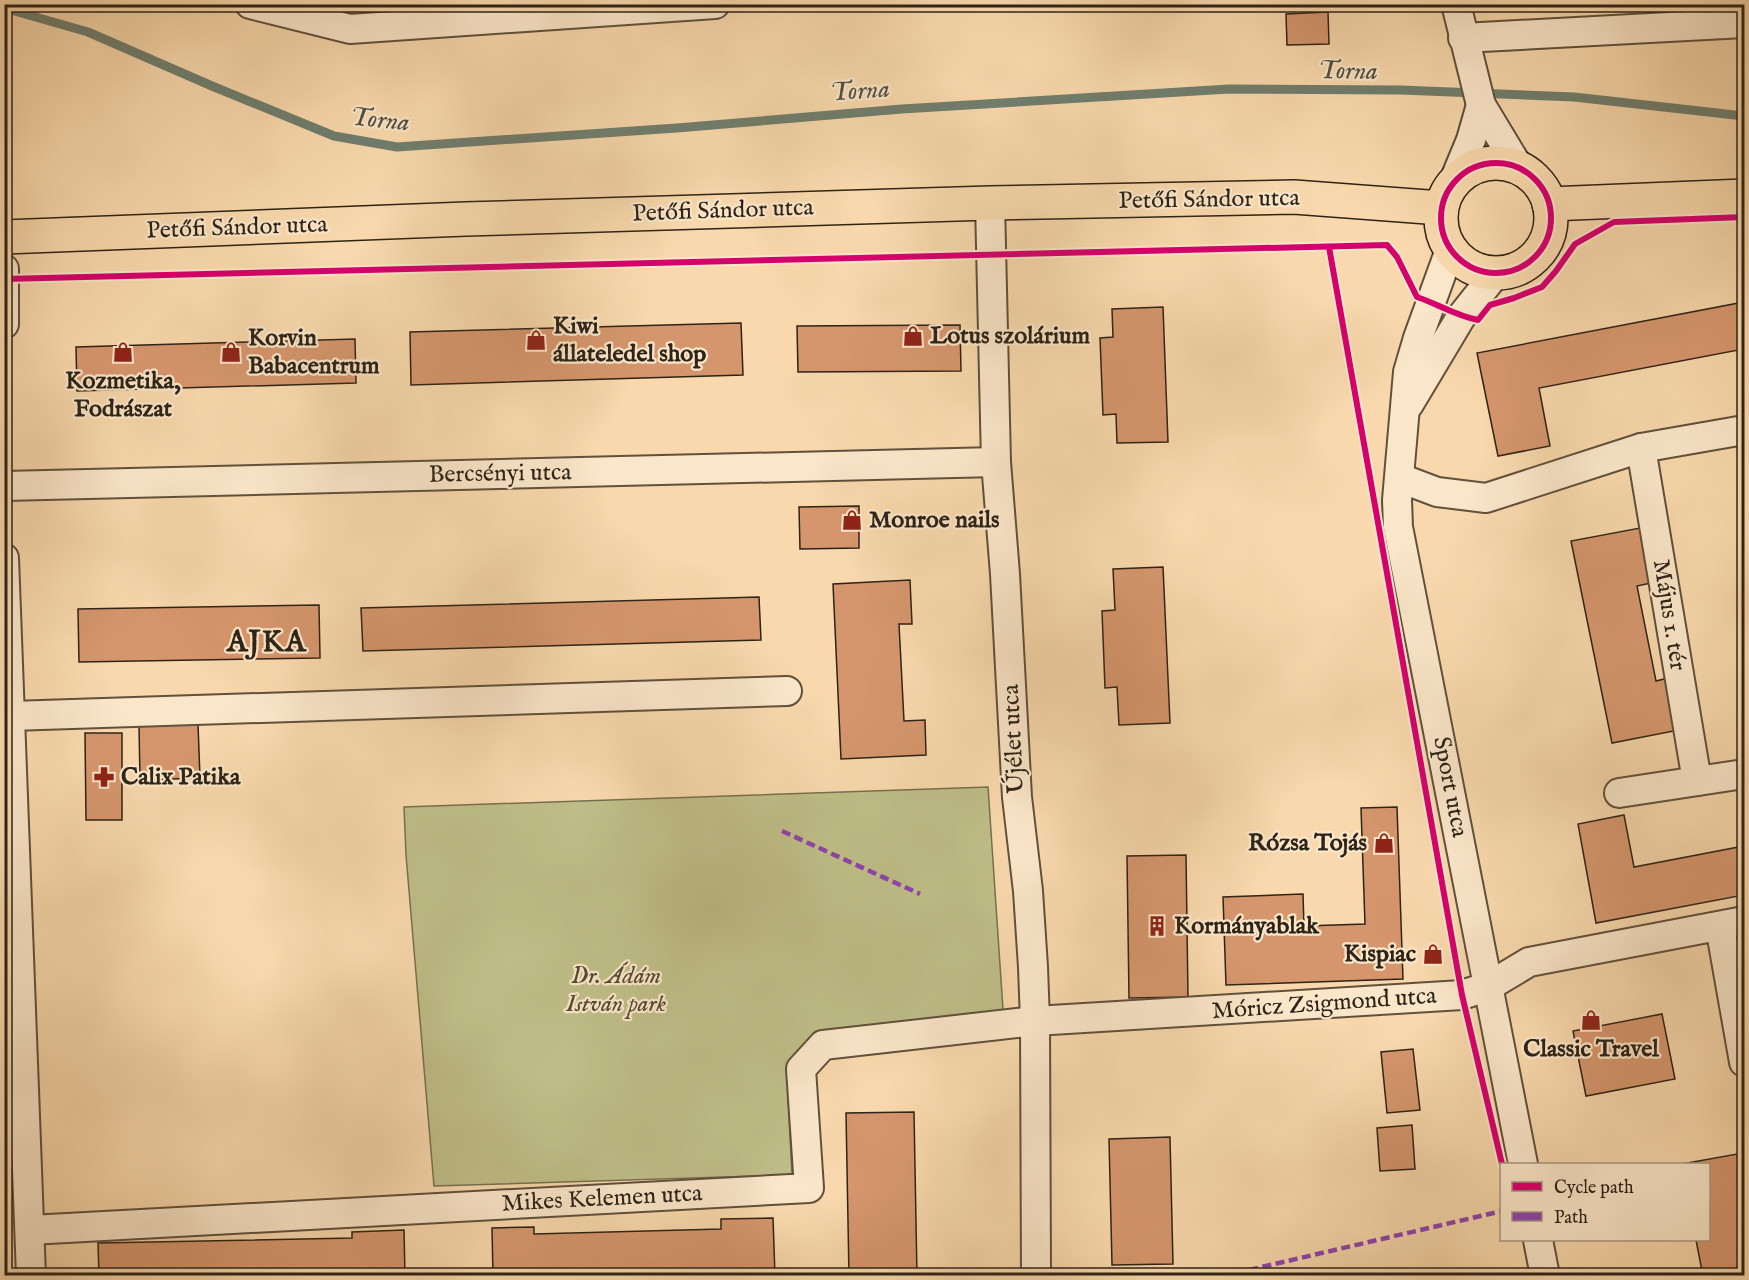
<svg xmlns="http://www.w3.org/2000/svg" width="1749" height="1280" font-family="'IM FELL English',serif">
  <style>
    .green { fill: #bfbe88; stroke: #767050; stroke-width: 1.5 }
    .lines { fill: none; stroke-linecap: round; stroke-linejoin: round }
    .stream { stroke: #707e6e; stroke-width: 9 }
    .building { fill: #d6966d; stroke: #2d2317; stroke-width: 1.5 }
    .minor-casing { stroke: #60503c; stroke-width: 32 }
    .major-casing { stroke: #2d2317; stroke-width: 36 }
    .minor { stroke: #fae6c9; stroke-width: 28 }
    .major { stroke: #f8d8ac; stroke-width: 33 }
    .quiet { stroke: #8e44ad; stroke-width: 4.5; stroke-dasharray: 9 4.5; stroke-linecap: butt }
    .cycleway-casing { stroke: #fae6c9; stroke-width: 10 }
    .cycleway { stroke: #d6006c; stroke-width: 6 }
    .labels { text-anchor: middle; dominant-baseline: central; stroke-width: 4.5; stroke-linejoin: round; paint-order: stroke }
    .street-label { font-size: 24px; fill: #2d2317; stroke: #fae6c9 }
    .poi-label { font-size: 24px; font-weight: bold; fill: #2d2317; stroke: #fae6c9; text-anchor: start }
    .park-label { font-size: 24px; font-style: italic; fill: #524a33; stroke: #fae6c9 }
    .water-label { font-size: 26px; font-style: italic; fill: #4f5042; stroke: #fae6c9 }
    .district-label { font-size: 30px; font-weight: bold; letter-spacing: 1.5px; fill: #2d2317; stroke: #fae6c9 }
  </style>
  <rect width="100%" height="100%" fill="#f8d8ac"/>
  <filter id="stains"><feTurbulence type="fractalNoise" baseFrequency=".00333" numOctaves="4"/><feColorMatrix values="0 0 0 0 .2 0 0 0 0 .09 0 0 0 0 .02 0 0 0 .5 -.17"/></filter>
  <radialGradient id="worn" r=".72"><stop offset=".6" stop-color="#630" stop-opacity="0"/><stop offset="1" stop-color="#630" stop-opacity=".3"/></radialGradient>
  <path class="green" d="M988,787L1005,1039L834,1055L788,1096L792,1175L434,1186L406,855L404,807Z"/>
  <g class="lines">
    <path class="stream" d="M4,8L88,32L212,86L334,136L397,147L677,128L902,109L1229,89L1401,90L1574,97L1744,116"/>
  </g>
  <g class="building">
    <path d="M1328,12L1329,44L1287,45L1286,14Z"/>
    <path d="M1744,302V349L1539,388L1550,446L1498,456L1477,353Z"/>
    <path d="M1163,307L1168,442L1117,443L1116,414L1103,415L1100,338L1113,337L1112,309Z"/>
    <path d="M741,323L743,375L411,385L410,332Z"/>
    <path d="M960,325L961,371L798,372L797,326Z"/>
    <path d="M355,339L356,383L77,391L76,347Z"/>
    <path d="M859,506V548L800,549L799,507Z"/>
    <path d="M1640,528L1651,583L1637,586L1656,681L1668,678L1679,730L1612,743L1571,541Z"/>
    <path d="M1163,567L1170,723L1119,725L1117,687L1105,688L1102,611L1115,610L1113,569Z"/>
    <path d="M910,580L912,624H899L904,721L925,720L926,755L841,759L833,584Z"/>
    <path d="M759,597L761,640L363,651L361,608Z"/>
    <path d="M319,605L320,658L79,662L78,609Z"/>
    <path d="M198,724L200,778L140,780L139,725Z"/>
    <path d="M85,733H122V820H86Z"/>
    <path d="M1397,807L1403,979L1226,985L1223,897L1303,894L1304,926L1365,924L1361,808Z"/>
    <path d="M1624,815L1634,867L1744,846V895L1596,923L1578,824Z"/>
    <path d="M1186,855L1188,997L1129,998L1127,856Z"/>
    <path d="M1662,1014L1675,1079L1586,1096L1573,1031Z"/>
    <path d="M1413,1049L1420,1110L1387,1113L1381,1052Z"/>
    <path d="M914,1112L917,1276H849L846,1113Z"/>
    <path d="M1412,1125L1415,1169L1380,1171L1377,1128Z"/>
    <path d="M1170,1137L1173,1264L1112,1265L1109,1139Z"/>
    <path d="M1737,1154L1744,1193V1276H1703L1696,1240H1708V1164H1682Z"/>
    <path d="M773,1218L775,1276H493L492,1228L534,1227V1234L721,1229V1219Z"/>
    <path d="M404,1230L405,1276H99L98,1243L352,1238V1232Z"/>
  </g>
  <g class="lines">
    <g class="minor-casing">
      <g id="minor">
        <path d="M250,4L350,29L715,4"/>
        <path d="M1456,4L1481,105L1519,168"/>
        <path d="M1463,38L1744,23"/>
        <path d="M1454,181L1471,140L1481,105"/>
        <path d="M990,203L996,462L1005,574L1017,797L1028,891L1033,967L1035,1021L1036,1276"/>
        <path d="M1450,250L1418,338L1408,372L1397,500L1398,527L1523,1164"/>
        <path d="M4,269V324"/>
        <path d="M1409,404L1461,317L1496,273"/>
        <path d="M1641,448L1697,781"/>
        <path d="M1400,478L1437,492L1486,498L1641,448L1744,430"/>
        <path d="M4,486L996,462"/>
        <path d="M4,558L31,1276"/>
        <path d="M11,716L787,691"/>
        <path d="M1619,793L1744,774"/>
        <path d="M1720,926L1744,1062"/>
        <path d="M30,1230L809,1188L801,1069L823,1045L1035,1021L1462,995L1489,986L1529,962L1744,921"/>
        <path d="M1538,1240L1545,1276"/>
      </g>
    </g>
    <g class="major-casing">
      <g id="major">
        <circle cx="1496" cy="218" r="55"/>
        <path d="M1549,204L1744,196"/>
        <path d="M4,237L466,219L990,203L1294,197L1441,208"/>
      </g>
    </g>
    <use href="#minor" class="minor"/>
    <use href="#major" class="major"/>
    <g class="quiet">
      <path d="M782,831L920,894"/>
      <path d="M1223,1276L1502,1211"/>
    </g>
    <g class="cycleway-casing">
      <g id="cycleway">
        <circle cx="1496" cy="218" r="55"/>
        <path d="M1329,247L1462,995L1502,1164"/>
        <path d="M4,279L1387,245L1397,257L1417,297C1438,304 1456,316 1478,320L1490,305L1514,298L1542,287L1556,271L1575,244L1614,222L1744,217"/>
      </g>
    </g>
    <use href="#cycleway" class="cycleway"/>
  </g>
  <defs>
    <g id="shop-bare" transform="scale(1.62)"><path d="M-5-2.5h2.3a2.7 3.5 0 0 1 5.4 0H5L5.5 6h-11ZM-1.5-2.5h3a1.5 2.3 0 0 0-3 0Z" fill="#8f2418" stroke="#fae6c9" stroke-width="2.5" paint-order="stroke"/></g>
    <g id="pharmacy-bare" transform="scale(1.62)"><path d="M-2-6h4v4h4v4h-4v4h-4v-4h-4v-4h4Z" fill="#8f2418" stroke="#fae6c9" stroke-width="2.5" paint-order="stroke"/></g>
    <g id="building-bare" transform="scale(1.62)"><path d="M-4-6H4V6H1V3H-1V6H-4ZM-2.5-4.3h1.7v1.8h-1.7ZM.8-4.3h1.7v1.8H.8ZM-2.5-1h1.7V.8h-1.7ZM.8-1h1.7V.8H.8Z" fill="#8f2418" stroke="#fae6c9" stroke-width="2.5" paint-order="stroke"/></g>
  </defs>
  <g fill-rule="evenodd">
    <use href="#shop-bare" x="913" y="336"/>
    <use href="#shop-bare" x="536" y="340"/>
    <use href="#shop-bare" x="123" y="352"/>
    <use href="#shop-bare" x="231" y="352"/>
    <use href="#shop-bare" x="852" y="520"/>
    <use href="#pharmacy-bare" x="104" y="777"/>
    <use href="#shop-bare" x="1384" y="843"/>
    <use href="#building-bare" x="1157" y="926"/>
    <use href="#shop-bare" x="1433" y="954"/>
    <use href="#shop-bare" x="1591" y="1020"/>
  </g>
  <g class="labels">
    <g class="street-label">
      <text transform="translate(1209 200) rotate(-1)">Petőfi Sándor utca</text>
      <text transform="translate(723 211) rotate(-2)">Petőfi Sándor utca</text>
      <text transform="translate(237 228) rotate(-2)">Petőfi Sándor utca</text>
      <text transform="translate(500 474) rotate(-1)">Bercsényi utca</text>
      <text transform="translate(1669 615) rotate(81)">Május 1. tér</text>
      <text transform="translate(1014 739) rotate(-93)">Újélet utca</text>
      <text transform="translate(1450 787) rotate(79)">Sport utca</text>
      <text transform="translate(1324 1004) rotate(-4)">Móricz Zsigmond utca</text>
      <text transform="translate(602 1199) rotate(-3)">Mikes Kelemen utca</text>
    </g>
    <g class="poi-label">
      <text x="553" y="326">Kiwi<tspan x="553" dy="28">állateledel shop</tspan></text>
      <text x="930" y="336">Lotus szolárium</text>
      <text x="248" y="338">Korvin<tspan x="248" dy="28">Babacentrum</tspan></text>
      <text x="123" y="381" text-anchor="middle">Kozmetika,<tspan x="123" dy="28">Fodrászat</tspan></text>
      <text x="869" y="520">Monroe nails</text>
      <text x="121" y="777">Calix Patika</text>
      <text x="1367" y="843" text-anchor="end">Rózsa Tojás</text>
      <text x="1174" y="926">Kormányablak</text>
      <text x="1416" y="954" text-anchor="end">Kispiac</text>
      <text x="1591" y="1049" text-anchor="middle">Classic Travel</text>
    </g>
    <g class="park-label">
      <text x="616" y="976">Dr. Ádám<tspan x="616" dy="28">István park</tspan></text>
    </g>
    <g class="water-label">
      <text transform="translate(1348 71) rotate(1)">Torna</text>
      <text transform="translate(860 91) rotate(-4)">Torna</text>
      <text transform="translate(380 120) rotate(6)">Torna</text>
    </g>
    <g class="district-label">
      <text x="267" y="643">AJKA</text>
    </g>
  </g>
  <rect width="1749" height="1280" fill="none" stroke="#f8d8ac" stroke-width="24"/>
  <rect x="6" y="6" width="1737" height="1268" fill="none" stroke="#2d2317" stroke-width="3"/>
  <rect x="12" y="12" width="1725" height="1256" fill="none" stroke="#2d2317" stroke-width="1.5"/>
  <rect x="1500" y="1163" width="210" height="78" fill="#fae6c9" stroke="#a89882" stroke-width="1.5"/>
  <rect x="1512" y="1182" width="30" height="9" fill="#d6006c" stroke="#a89882" stroke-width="1.5"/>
  <text x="1554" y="1193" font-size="18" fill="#2d2317">Cycle path</text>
  <rect x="1512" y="1212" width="30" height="9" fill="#8e44ad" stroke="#a89882" stroke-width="1.5"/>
  <text x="1554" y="1223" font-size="18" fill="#2d2317">Path</text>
  <rect width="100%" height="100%" filter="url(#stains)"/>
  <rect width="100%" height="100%" fill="url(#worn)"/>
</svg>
